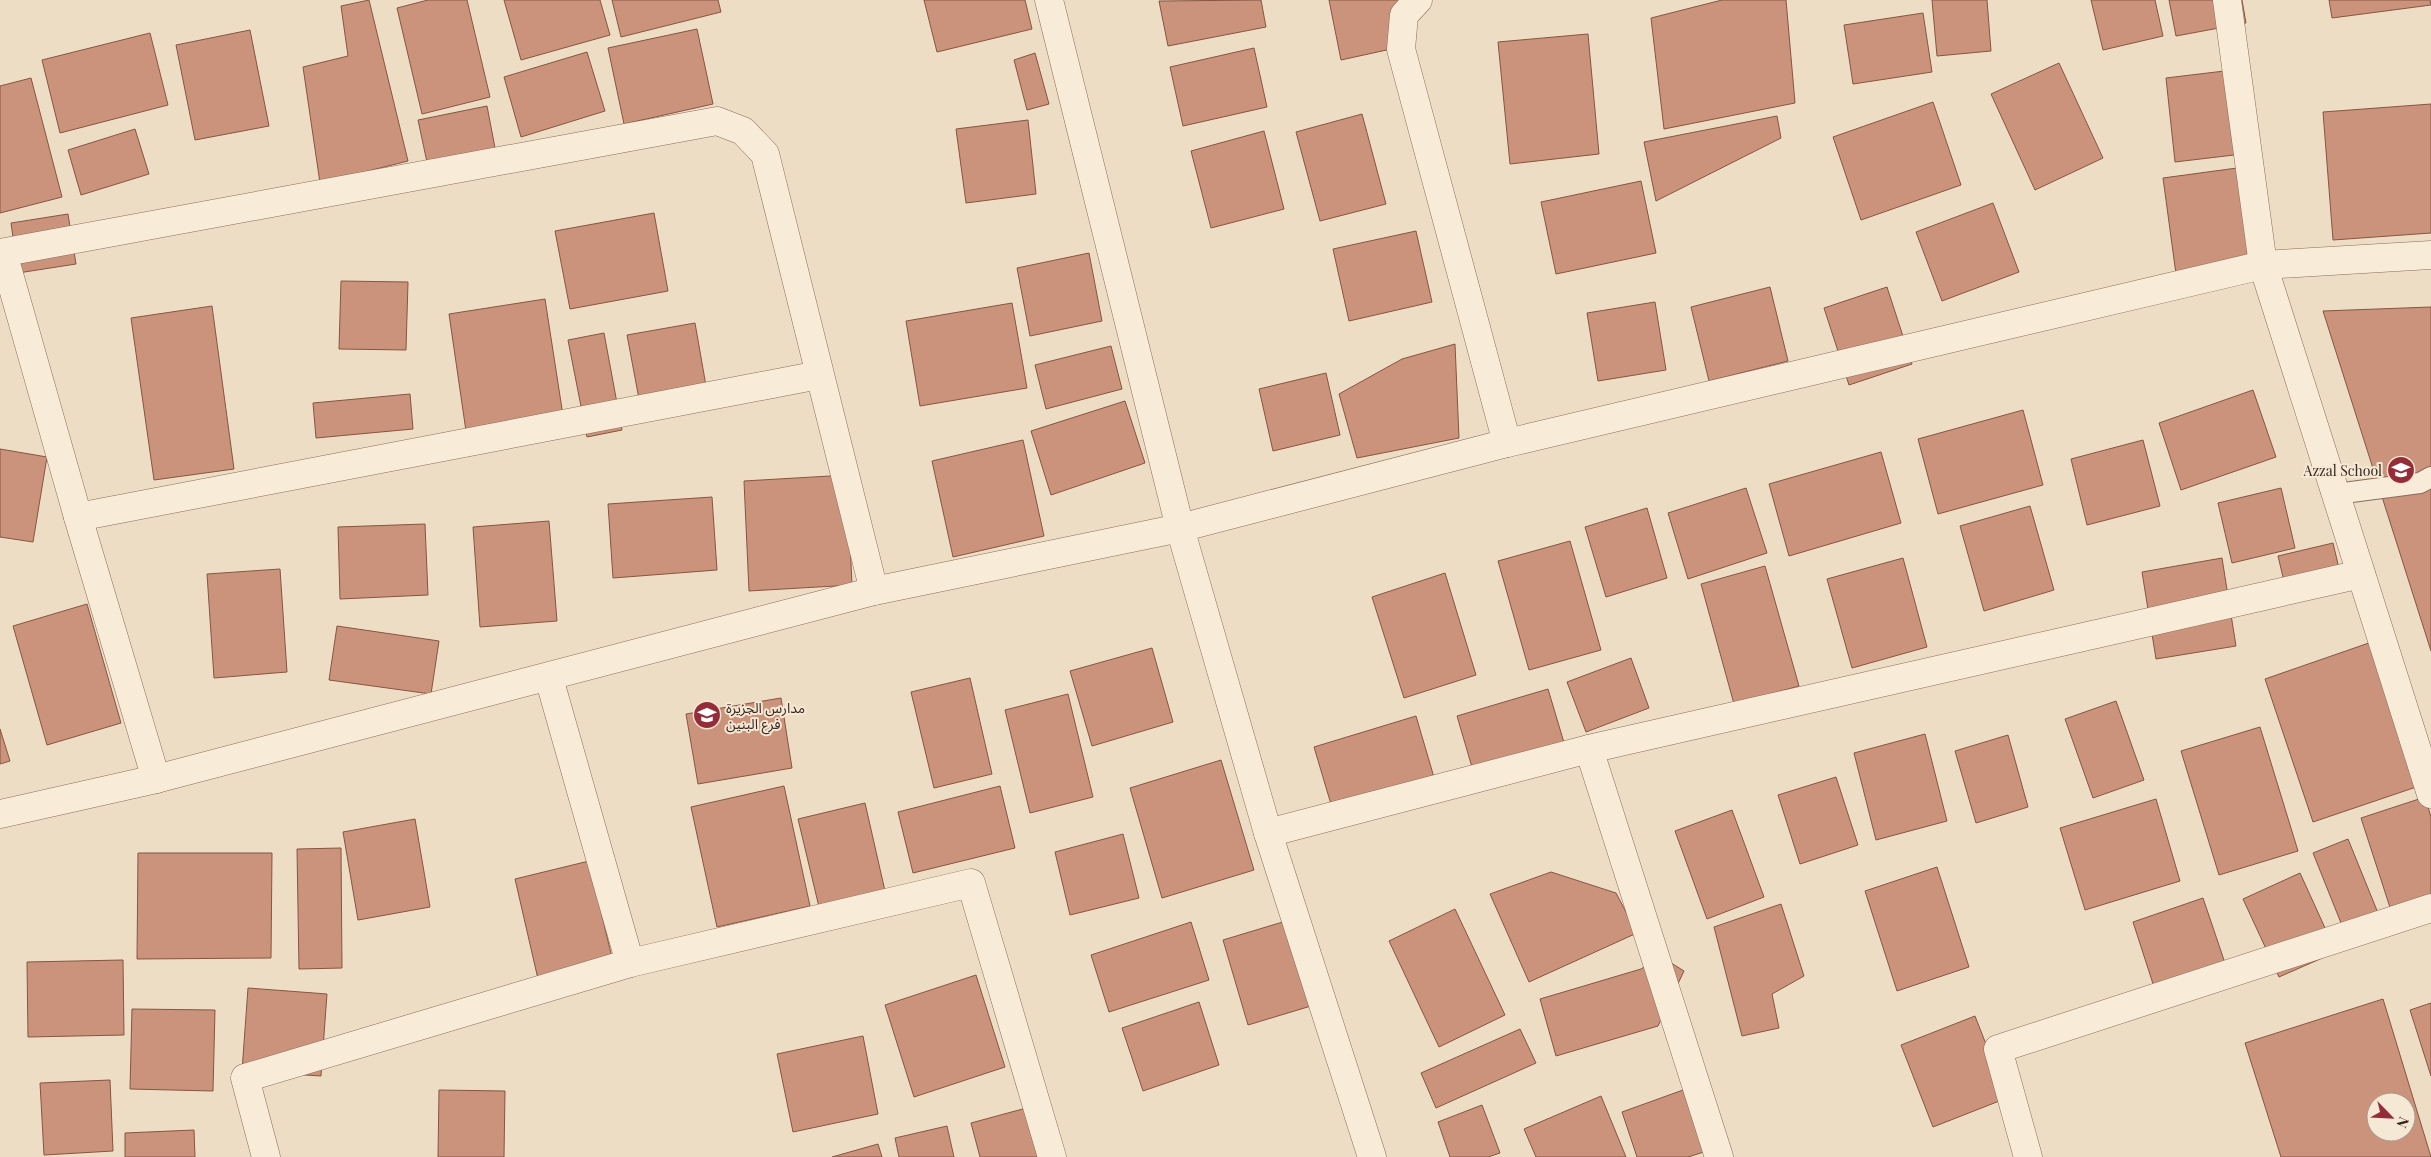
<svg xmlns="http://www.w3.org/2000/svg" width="2431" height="1157" font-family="'Playfair Display','Noto Sans Arabic',serif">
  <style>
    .building { fill: #cb937b; stroke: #875541; fill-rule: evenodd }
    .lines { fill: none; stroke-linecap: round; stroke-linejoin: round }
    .lane-casing { stroke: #886e5b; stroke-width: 22 }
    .street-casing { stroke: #886e5b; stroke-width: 29 }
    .lane { stroke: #f8ebd8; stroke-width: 20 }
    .street { stroke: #f8ebd8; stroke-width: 28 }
    .labels { text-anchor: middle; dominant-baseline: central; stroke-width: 4; stroke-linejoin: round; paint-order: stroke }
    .poi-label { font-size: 14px; fill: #38281f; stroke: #f5e8d4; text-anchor: end }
  </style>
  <rect width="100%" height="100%" fill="#edddc4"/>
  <g class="building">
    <path d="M369,0L408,161L320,183L303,67L348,56L341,6Z"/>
    <path d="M428,0H467L490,97L422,114L397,8Z"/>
    <path d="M504,0H600L610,35L521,60Z"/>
    <path d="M612,0H718L721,12L621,37Z"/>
    <path d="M924,0H1025L1032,29L937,52Z"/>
    <path d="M1261,0L1266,27L1168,46L1159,1Z"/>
    <path d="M1329,0H1405L1414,44L1341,60Z"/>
    <path d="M1722,0H1786L1795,103L1664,129L1651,18Z"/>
    <path d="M1932,0H1987L1991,51L1937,56Z"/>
    <path d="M2091,0H2155L2163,36L2103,50Z"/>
    <path d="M2169,0H2242L2246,23L2176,36Z"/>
    <path d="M2329,0H2430L2431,5L2332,18Z"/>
    <path d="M1923,13L1932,72L1853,84L1844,25Z"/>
    <path d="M697,29L713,104L624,124L608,48Z"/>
    <path d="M250,30L269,126L195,140L176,45Z"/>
    <path d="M150,33L168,105L60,133L42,60Z"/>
    <path d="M1588,34L1599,154L1510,164L1498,42Z"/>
    <path d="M1254,48L1267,107L1183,126L1170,67Z"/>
    <path d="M587,52L605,111L521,137L504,77Z"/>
    <path d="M1035,53L1049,104L1027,110L1014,60Z"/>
    <path d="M2059,63L2103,158L2035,190L1991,94Z"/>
    <path d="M2241,69L2251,153L2175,162L2166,78Z"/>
    <path d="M31,78L62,197L0,213V86Z"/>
    <path d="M1933,102L1961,185L1861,220L1833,137Z"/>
    <path d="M2431,104V233L2333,240L2323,112Z"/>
    <path d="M487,106L496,153L428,167L418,120Z"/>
    <path d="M1362,114L1386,204L1320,221L1296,132Z"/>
    <path d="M1777,116L1781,138L1656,201L1644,142Z"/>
    <path d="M1028,120L1036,194L966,203L956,129Z"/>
    <path d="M135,129L149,174L81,195L68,150Z"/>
    <path d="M1264,131L1284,209L1211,228L1191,151Z"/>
    <path d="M2237,168L2250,264L2176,274L2163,178Z"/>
    <path d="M1641,181L1656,253L1556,274L1541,202Z"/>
    <path d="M1993,203L2019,272L1942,301L1916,232Z"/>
    <path d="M654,213L668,291L570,309L555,231Z"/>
    <path d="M68,214L76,264L18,273L11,223Z"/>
    <path d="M1416,231L1432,302L1349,321L1333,249Z"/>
    <path d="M1089,253L1102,321L1030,336L1017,268Z"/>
    <path d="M341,281L408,282L406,350L339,349Z"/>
    <path d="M1770,287L1788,361L1709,381L1691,307Z"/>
    <path d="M1887,287L1912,364L1849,385L1824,308Z"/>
    <path d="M545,299L564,422L467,438L449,314Z"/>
    <path d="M1655,302L1666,370L1598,381L1587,313Z"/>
    <path d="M1012,303L1027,388L920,406L906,321Z"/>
    <path d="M212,306L234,469L154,480L131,318Z"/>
    <path d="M2431,307V651L2323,311Z"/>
    <path d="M695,323L709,403L642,415L627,335Z"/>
    <path d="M604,333L622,430L587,437L568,340Z"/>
    <path d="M1455,344L1459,438L1357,458L1339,394L1402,359Z"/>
    <path d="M1111,346L1122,389L1046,409L1035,365Z"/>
    <path d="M1326,373L1340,435L1273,451L1259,389Z"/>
    <path d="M2253,390L2276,457L2181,490L2159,423Z"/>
    <path d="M410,394L413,429L316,438L313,403Z"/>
    <path d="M1125,401L1145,463L1051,495L1031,431Z"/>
    <path d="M2023,410L2043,485L1938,514L1918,439Z"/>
    <path d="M1023,440L1044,536L953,557L932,461Z"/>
    <path d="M2143,440L2160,506L2087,525L2071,459Z"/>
    <path d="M0,449L47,457L33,542L0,537Z"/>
    <path d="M1881,452L1901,523L1789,556L1769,484Z"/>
    <path d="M847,475L852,585L749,591L744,481Z"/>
    <path d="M1746,488L1767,553L1688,579L1668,513Z"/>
    <path d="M2281,488L2295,548L2232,563L2218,503Z"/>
    <path d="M712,497L717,570L613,578L608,504Z"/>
    <path d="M2030,506L2054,590L1984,611L1960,526Z"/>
    <path d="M1647,508L1667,578L1606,597L1585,527Z"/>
    <path d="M549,521L557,621L480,627L473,527Z"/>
    <path d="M425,524L428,595L340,599L338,527Z"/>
    <path d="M1570,541L1601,650L1529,670L1498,561Z"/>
    <path d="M2333,543L2342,581L2287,594L2278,556Z"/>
    <path d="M1903,558L1927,647L1852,668L1827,579Z"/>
    <path d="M2222,558L2236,646L2156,659L2142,572Z"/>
    <path d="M1765,566L1799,686L1734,704L1701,584Z"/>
    <path d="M280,569L287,672L214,678L207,574Z"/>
    <path d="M1445,573L1476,675L1404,698L1372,597Z"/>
    <path d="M87,604L121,723L47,745L13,626Z"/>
    <path d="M337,626L439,641L431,694L329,680Z"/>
    <path d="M2389,636L2431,782L2313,822L2265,679Z"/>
    <path d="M1152,648L1173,722L1092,746L1070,671Z"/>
    <path d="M1631,658L1649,708L1586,732L1567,682Z"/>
    <path d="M970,678L992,774L934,788L911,692Z"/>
    <path d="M1548,689L1565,746L1474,774L1457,716Z"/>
    <path d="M1068,694L1093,797L1030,813L1005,710Z"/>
    <path d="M781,698L792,768L698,784L686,714Z"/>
    <path d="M2116,701L2144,780L2093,798L2065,719Z"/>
    <path d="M1416,716L1438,791L1336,821L1314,747Z"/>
    <path d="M2260,727L2298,851L2219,875L2181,751Z"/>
    <path d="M0,729L10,761L0,764Z"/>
    <path d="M1925,734L1947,821L1876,840L1854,753Z"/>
    <path d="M2008,735L2028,807L1976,823L1955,751Z"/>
    <path d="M1221,760L1254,870L1162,898L1130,788Z"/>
    <path d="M1836,777L1858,845L1800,864L1778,795Z"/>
    <path d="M784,786L810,906L717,927L691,807Z"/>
    <path d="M1000,786L1015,848L913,873L898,812Z"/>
    <path d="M2425,797L2431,817V918L2397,929L2361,818Z"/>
    <path d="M2156,799L2180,881L2085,910L2060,828Z"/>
    <path d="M865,803L885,891L819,907L798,819Z"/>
    <path d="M1732,810L1764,897L1707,919L1675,831Z"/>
    <path d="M415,819L430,907L358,920L343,832Z"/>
    <path d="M1123,834L1139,898L1070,915L1055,852Z"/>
    <path d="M2348,839L2378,913L2343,928L2313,853Z"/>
    <path d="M341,848L342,968L299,969L297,849Z"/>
    <path d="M138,853H272L271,958L137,959Z"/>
    <path d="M589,861L613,962L538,979L515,879Z"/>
    <path d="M1937,867L1969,967L1897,991L1865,891Z"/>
    <path d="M1551,872L1616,893L1637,933L1529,982L1490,894Z"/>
    <path d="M2300,873L2336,952L2279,977L2243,899Z"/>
    <path d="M2203,898L2226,966L2155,990L2133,922Z"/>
    <path d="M1781,904L1804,976L1772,994L1779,1028L1742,1036L1714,927Z"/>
    <path d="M1455,909L1505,1015L1439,1047L1389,941Z"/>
    <path d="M1286,921L1311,1006L1248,1025L1223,940Z"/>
    <path d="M1191,922L1209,980L1109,1012L1091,955Z"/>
    <path d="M1660,956L1684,971L1658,1026L1556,1056L1540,999L1641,969Z"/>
    <path d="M123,960L124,1035L28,1037L27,962Z"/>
    <path d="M976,975L1005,1067L914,1097L885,1005Z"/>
    <path d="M248,988L327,994L321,1076L242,1071Z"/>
    <path d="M2383,999L2431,1157H2281L2245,1043ZM2376,1102H2406V1132H2376Z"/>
    <path d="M1199,1002L1219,1065L1143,1091L1122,1028Z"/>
    <path d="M2431,1003V1076L2410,1010Z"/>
    <path d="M132,1009L215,1010L213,1091L130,1089Z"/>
    <path d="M1975,1016L2007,1098L1933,1127L1901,1045Z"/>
    <path d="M1520,1029L1536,1063L1436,1108L1421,1073Z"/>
    <path d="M863,1036L878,1114L793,1132L777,1054Z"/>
    <path d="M110,1080L113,1151L44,1155L40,1083Z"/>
    <path d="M439,1090L505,1091L504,1157H438Z"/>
    <path d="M1683,1090L1704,1152L1688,1157H1637L1622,1112Z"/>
    <path d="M1601,1096L1626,1157H1536L1524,1129Z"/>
    <path d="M1482,1105L1500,1153L1488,1157H1450L1438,1122Z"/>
    <path d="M1030,1107L1044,1157H980L971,1123Z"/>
    <path d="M947,1126L954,1157H899L895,1138Z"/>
    <path d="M194,1130L195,1157H125V1133Z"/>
    <path d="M878,1144L882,1157H832Z"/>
  </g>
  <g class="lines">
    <g class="lane-casing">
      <path id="lane" d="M2336,494L2420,483L2431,477"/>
    </g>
    <g class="street-casing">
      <g id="street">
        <path d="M1049,0L1180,528L1268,833L1372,1157"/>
        <path d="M1418,0L1404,15L1401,49L1507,443"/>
        <path d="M2227,0L2263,265L2431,794"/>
        <path d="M0,253L717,121L743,131L765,154L874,591"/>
        <path d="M3,253L78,517L156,779"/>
        <path d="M78,517L819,375"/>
        <path d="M549,678L630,963"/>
        <path d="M1589,749L1719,1157"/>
        <path d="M0,814L156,779L874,591L1180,528L1507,443L2263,265L2431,255"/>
        <path d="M1268,833L1589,749L2361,574"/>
        <path d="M266,1157L245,1078L630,963L971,883L1052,1157"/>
        <path d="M2028,1157L1998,1049L2431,908"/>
      </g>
    </g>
    <use href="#lane" class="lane"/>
    <use href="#street" class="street"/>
  </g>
  <defs>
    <g id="school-disc" transform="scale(1.4375)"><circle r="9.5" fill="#962c38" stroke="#f5e8d4"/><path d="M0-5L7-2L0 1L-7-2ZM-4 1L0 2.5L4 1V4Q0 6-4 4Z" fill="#fff"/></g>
  </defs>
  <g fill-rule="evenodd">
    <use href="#school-disc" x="2401" y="470"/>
    <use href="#school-disc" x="707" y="715"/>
  </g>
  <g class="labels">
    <g class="poi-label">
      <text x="2382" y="470">Azzal School</text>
      <text x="726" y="707" text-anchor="start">مدارس الجزيرة<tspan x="726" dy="16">فرع البنين</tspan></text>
    </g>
  </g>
  <g transform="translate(2391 1117) rotate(114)"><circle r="24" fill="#f5e8d4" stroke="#a99b8c"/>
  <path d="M0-4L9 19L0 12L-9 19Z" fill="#962c38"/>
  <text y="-8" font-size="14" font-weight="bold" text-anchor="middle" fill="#38281f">N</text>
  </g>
</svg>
